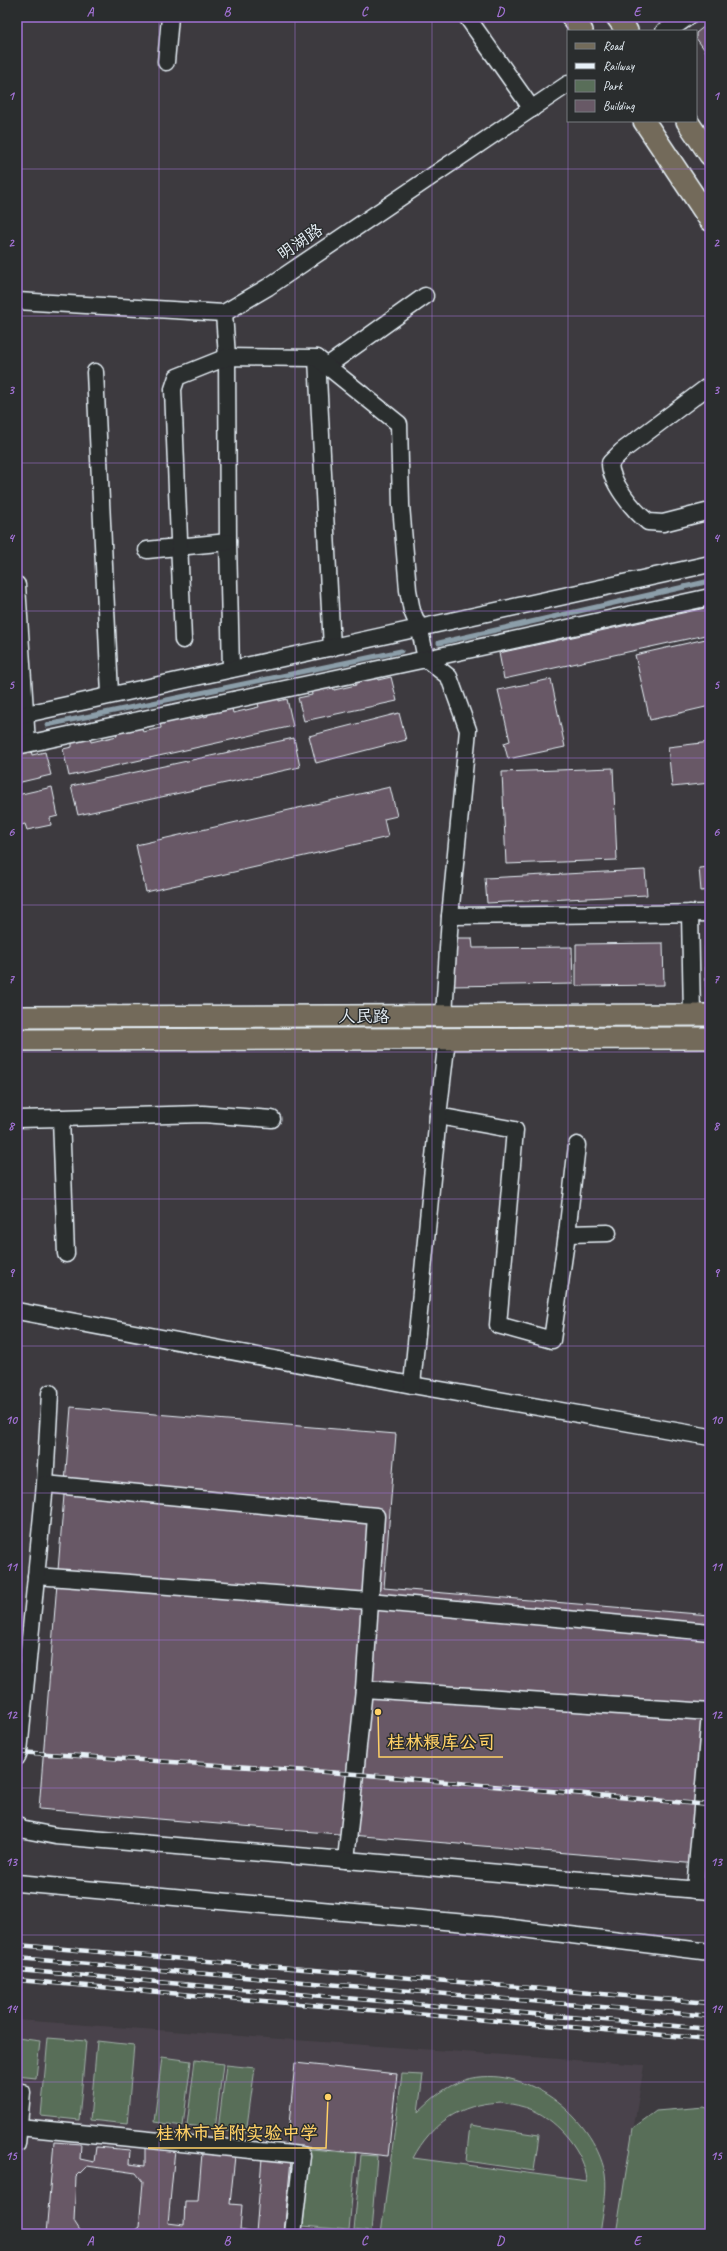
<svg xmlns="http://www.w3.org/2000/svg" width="727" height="2251" font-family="Caveat,'LXGW WenKai TC',sans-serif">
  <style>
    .built { fill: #4a434b }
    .green { fill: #596e59; stroke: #a0b0a8; fill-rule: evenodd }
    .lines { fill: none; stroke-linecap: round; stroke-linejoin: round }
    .stream { stroke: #8c9ea9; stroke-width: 5 }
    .building { fill: #685966; stroke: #e8f1f8 }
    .minor-casing { stroke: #e8f1f8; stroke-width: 19 }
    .major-casing { stroke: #e8f1f8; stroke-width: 24 }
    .minor { stroke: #2a2d2e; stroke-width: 16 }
    .major { stroke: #736b5a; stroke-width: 21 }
    .rail-casing { stroke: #e8f1f8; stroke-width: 4.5 }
    .rail { stroke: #2a2d2e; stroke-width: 3; stroke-dasharray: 9; stroke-linecap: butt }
    .grid { fill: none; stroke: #a171d3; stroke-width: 1; stroke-opacity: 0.55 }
    .labels { text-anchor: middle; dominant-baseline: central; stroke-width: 3; stroke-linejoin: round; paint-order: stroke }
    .street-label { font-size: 17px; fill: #e8f1f8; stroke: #2a2d2e }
    .leader { fill: none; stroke: #ffd166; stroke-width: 1.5 }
    .callout-dot { fill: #ffd166; stroke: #2a2d2e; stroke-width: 1.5 }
    .callout-label { font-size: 18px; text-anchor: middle; font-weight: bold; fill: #ffd166; stroke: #2a2d2e; stroke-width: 3; stroke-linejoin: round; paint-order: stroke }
    .neatline { fill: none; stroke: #a171d3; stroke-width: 1.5 }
    .grid-label { font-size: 13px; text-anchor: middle; font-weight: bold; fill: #a171d3 }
  </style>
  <rect width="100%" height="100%" fill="#3d3a3f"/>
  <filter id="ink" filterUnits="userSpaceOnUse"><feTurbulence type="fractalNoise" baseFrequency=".025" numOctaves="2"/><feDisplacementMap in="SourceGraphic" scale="8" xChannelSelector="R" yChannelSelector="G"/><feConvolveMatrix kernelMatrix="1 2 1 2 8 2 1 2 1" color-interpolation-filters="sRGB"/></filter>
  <g filter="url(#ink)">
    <path class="built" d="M17,2020L644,2065L616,2234H17Z"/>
    <g class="green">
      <path d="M17,2038L40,2041L36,2078L17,2076Z"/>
      <path d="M48,2038L86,2041L79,2120L41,2116Z"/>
      <path d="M97,2041L134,2045L127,2124L90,2120Z"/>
      <path d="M162,2057L191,2061L183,2126L154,2122Z"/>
      <path d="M195,2060L223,2064L215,2129L187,2125Z"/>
      <path d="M226,2065L255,2068L246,2133L218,2130Z"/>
      <path d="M402,2074L423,2075L418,2112C432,2099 445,2086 465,2080C524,2062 593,2116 605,2173C608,2192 602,2215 600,2234H381ZM501,2102C512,2104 523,2106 533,2110C559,2122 585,2152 587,2181L413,2158C432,2123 459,2104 501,2102Z"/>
      <path d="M704,2107L710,2109V2234H616L633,2128L656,2111Z"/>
      <path d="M470,2125L539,2135L534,2171L466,2161Z"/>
      <path d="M310,2149L356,2153L349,2230L303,2226Z"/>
      <path d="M361,2155L377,2156L371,2232L354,2230Z"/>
    </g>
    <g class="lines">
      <g class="stream">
        <path d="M439,643L710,581"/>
        <path d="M47,725L401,651"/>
      </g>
    </g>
    <g class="building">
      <path d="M710,22V57L696,38V33Z"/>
      <path d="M710,607V634L504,679L499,653Z"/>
      <path d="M710,638V706L650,720L635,655Z"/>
      <path d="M377,675L378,680L391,677L397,701L304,721L298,698L312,695L311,689L333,684L334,690L356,685L355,680Z"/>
      <path d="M551,679L565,747L508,759L504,743L510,741L498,690Z"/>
      <path d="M278,696L279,701L287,699L293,726L69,776L63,749L72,747V741L90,737L91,742L117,736L116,731L141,725L143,732L161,728L160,721L188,715L190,720L208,716L206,711L231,705L233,713L259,707L257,700Z"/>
      <path d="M399,713L406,740L316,763L309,736Z"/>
      <path d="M294,738L300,767L78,815L71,786Z"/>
      <path d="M710,742V783L672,787L668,747Z"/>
      <path d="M31,750L32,755L45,752L51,775L17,783V753Z"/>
      <path d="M613,768L617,860L506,864L502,772Z"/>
      <path d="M52,787L58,816L50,818L51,825L27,830L25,824L17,826V795Z"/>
      <path d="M390,787L397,816L384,819L388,837L146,892L136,845Z"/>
      <path d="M710,867V890L701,891L699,868Z"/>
      <path d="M645,870L647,895L487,903L485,878Z"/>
      <path d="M450,938H472L473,948L572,947L573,984L451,986Z"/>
      <path d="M663,943L664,985L576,986V944Z"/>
      <path d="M705,946H710V987H706Z"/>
      <path d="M71,1407L396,1434L384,1588L710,1615V1865L39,1809Z"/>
      <path d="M295,2063L397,2074L388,2156L287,2145Z"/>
      <path d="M54,2142L81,2144L80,2159L94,2162L96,2147L130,2150L129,2164L145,2166V2148L175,2150L168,2223L184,2225L185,2201H198L202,2153L235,2156L230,2204L242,2205L240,2230L256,2233L262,2158L291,2160L284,2234H130L139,2227L143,2182L136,2173L87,2166L76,2177L74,2221L81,2232L105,2234H46Z"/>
    </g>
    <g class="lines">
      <g class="minor-casing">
        <g id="minor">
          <path d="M467,17L532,109"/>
          <path d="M664,31L674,27L688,17"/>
          <path d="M166,62L170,17"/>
          <path d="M17,301L224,313L268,287L568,84"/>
          <path d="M224,313L227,357L228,542L231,669"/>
          <path d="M317,358L332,648"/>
          <path d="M327,366L425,296"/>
          <path d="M95,372L110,694"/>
          <path d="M710,385L622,451L610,463C610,482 633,510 648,522L663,523L710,511"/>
          <path d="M147,550L228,542"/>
          <path d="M17,585L27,743"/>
          <path d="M183,640L173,389L177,377L227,357L317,358L399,424L401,505L408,590L412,611L420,630L426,659L449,677L468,730L450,916L444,1015"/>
          <path d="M17,716C248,665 479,616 710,564"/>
          <path d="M17,746L426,659L710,597"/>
          <path d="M690,913L692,1015"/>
          <path d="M450,916L710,913"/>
          <path d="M438,1116L515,1130L498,1325L552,1340L567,1234L577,1145"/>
          <path d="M61,1118L203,1114L272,1119"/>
          <path d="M17,1119L61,1118L66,1254"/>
          <path d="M567,1234L608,1233"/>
          <path d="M17,1311L412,1385L710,1437"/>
          <path d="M412,1385L438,1116L447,1039"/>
          <path d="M36,1576L369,1601L710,1632"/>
          <path d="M364,1689L710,1712"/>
          <path d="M17,1757L19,1752L45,1484L50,1393"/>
          <path d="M17,1824L20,1829L56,1836L346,1860L364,1689L376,1516L45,1484"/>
          <path d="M346,1860L710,1891"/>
          <path d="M17,1883L489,1925L710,1952"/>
          <path d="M695,1890L710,1714"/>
          <path d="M17,2092H22L17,2144"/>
          <path d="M19,2127L302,2155L293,2234"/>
        </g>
      </g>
      <g class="major-casing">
        <g id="major">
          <path d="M572,17L582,31"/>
          <path d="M617,17L627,31"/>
          <path d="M644,121L710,220"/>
          <path d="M687,121L710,155"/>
          <path d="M17,1017L710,1015"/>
          <path d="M17,1040L710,1038"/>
        </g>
      </g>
      <use href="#minor" class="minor"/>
      <use href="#major" class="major"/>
      <g class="rail-casing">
        <g id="rail">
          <path d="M17,1752L356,1774L710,1805"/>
          <path d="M17,1945L710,2003"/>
          <path d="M17,1958L710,2016"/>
          <path d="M17,1970L710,2029"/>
          <path d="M17,1980L710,2039"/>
        </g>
      </g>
      <use href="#rail" class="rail"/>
    </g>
  </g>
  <path class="grid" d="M159,17V2234M295,17V2234M432,17V2234M568,17V31M568,121V2234M17,169H710M17,316H710M17,463H710M17,611H710M17,758H710M17,905H710M17,1052H710M17,1199H710M17,1346H710M17,1493H710M17,1640H710M17,1788H710M17,1935H710M17,2082H710"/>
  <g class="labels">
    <g class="street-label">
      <text transform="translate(300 242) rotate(-34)">明湖路</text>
      <text x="364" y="1016">人民路</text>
    </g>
  </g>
  <path class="leader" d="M378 1712L379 1757H503M328 2097L326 2148H148"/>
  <g class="callout-dot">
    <circle cx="378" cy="1712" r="4"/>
    <circle cx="328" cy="2097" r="4"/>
  </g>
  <g class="callout-label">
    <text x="441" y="1748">桂林粮库公司</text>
    <text x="237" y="2139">桂林市首附实验中学</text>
  </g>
  <rect width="727" height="2251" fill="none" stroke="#2a2d2e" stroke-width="44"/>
  <rect x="567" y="30" width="130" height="92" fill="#2a2d2e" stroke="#767b7f"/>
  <rect x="575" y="43" width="20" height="6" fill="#736b5a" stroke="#767b7f"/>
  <text x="603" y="50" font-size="12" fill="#e8f1f8">Road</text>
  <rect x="575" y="63" width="20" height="6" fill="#e8f1f8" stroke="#767b7f"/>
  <text x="603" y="70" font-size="12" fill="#e8f1f8">Railway</text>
  <rect x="575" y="80" width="20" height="12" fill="#596e59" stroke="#767b7f"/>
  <text x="603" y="90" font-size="12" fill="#e8f1f8">Park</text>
  <rect x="575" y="100" width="20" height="12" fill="#685966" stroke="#767b7f"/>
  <text x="603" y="110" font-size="12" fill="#e8f1f8">Building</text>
  <rect x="22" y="22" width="683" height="2207" class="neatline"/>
  <g class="grid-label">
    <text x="90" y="16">A</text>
    <text x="227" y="16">B</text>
    <text x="364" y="16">C</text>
    <text x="500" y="16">D</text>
    <text x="637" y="16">E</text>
    <text x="11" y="100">1</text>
    <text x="716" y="100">1</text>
    <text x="11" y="247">2</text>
    <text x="716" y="247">2</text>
    <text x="11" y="394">3</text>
    <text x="716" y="394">3</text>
    <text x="11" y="542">4</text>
    <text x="716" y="542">4</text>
    <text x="11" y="689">5</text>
    <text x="716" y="689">5</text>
    <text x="11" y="836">6</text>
    <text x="716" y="836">6</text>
    <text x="11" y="983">7</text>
    <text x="716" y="983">7</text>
    <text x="11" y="1130">8</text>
    <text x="716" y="1130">8</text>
    <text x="11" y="1277">9</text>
    <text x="716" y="1277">9</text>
    <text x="11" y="1424">10</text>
    <text x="716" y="1424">10</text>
    <text x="11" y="1571">11</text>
    <text x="716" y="1571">11</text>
    <text x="11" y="1719">12</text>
    <text x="716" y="1719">12</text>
    <text x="11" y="1866">13</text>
    <text x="716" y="1866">13</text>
    <text x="11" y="2013">14</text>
    <text x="716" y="2013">14</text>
    <text x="11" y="2160">15</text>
    <text x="716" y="2160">15</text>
    <text x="90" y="2245">A</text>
    <text x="227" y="2245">B</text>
    <text x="364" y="2245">C</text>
    <text x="500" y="2245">D</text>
    <text x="637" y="2245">E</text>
  </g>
</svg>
